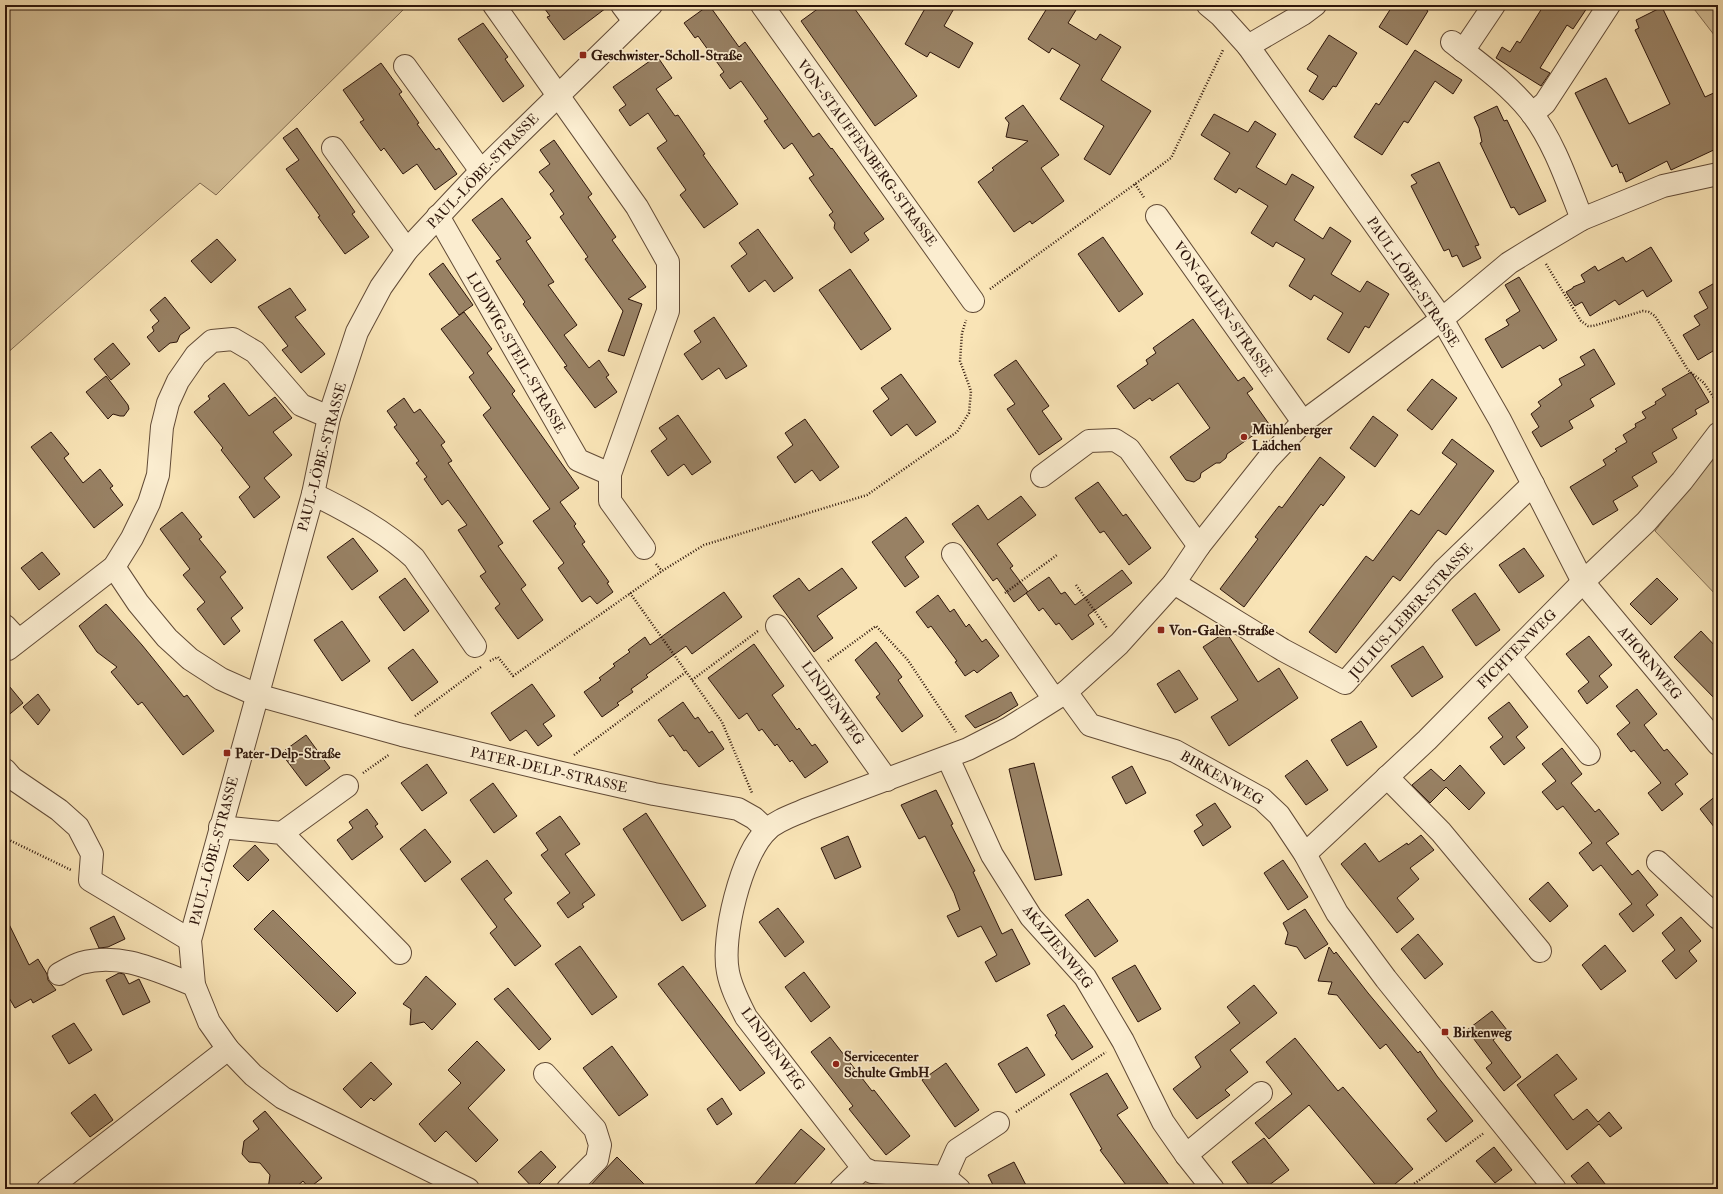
<svg xmlns="http://www.w3.org/2000/svg" width="1723" height="1194" font-family="'IM FELL Double Pica',serif">
  <style>
    .green { fill: #d6c199; stroke: #826c52 }
    .building { fill: #988164; stroke: #2e160b }
    .lines { fill: none; stroke-linecap: round; stroke-linejoin: round }
    .minor-casing { stroke: #614a36; stroke-width: 24 }
    .path { stroke: #2e160b; stroke-width: 2.5; stroke-dasharray: 1 2; stroke-linecap: butt }
    .minor { stroke: #fbedd0; stroke-width: 22 }
    .poi-dot { fill: #8f2418; stroke: #fbedd0; stroke-width: 1.5 }
    .labels { text-anchor: middle; dominant-baseline: central; stroke-width: 3.5; stroke-linejoin: round; paint-order: stroke }
    .poi-label { font-size: 14px; font-weight: bold; fill: #2e160b; stroke: #fbedd0; text-anchor: start }
    .street-label { font-size: 14px; fill: #2e160b; stroke: #fbedd0 }
  </style>
  <rect width="100%" height="100%" fill="#f9e4b6"/>
  <filter id="stains"><feTurbulence type="fractalNoise" baseFrequency=".005" numOctaves="4"/><feColorMatrix values="0 0 0 0 .2 0 0 0 0 .09 0 0 0 0 .02 0 0 0 .5 -.17"/></filter>
  <radialGradient id="worn" r=".72"><stop offset=".6" stop-color="#630" stop-opacity="0"/><stop offset="1" stop-color="#630" stop-opacity=".3"/></radialGradient>
  <g class="green">
    <path d="M5,5H408L216,195L200,183L5,355Z"/>
    <path d="M1691,5H1718V40Z"/>
    <path d="M1718,450V597L1655,531Z"/>
    <path d="M880,1185L935,1187L937,1189H868Z"/>
  </g>
  <g class="building">
    <path d="M542,5H610L564,40L547,17L550,16Z"/>
    <path d="M709,5L739,47L745,42L813,137L819,133L831,149L832,148L884,219L864,233L869,240L851,253L834,228L835,223L829,215L833,212L809,178L814,175L792,143L784,149L764,121L768,119L741,81L730,89L720,75L724,72L698,36L695,38L684,23Z"/>
    <path d="M823,5H852L917,96L875,126L801,21Z"/>
    <path d="M927,5H956L944,26L973,43L959,68L930,52L927,57L905,44Z"/>
    <path d="M1049,5H1079L1068,23L1096,40L1100,34L1121,47L1101,80L1151,111L1110,175L1084,159L1104,126L1060,99L1080,65L1052,48L1049,53L1028,39Z"/>
    <path d="M1393,5H1420L1428,11L1407,45L1379,27Z"/>
    <path d="M1544,5H1589L1573,29L1567,25L1540,68L1550,73L1541,86L1496,58L1502,47L1510,52L1517,41L1520,43Z"/>
    <path d="M1662,7L1705,97L1718,91V148L1671,170L1667,161L1626,182L1622,172L1620,173L1617,164L1612,167L1575,93L1606,78L1629,124L1670,104L1635,30L1639,28L1636,20Z"/>
    <path d="M483,23L508,57L505,59L524,86L503,102L458,39Z"/>
    <path d="M1329,35L1357,53L1336,87L1333,86L1323,100L1309,91L1318,76L1307,69Z"/>
    <path d="M1415,50L1462,80L1453,94L1435,81L1408,123L1404,121L1382,155L1354,137L1376,103L1379,105Z"/>
    <path d="M657,56L672,78L656,89L675,116L678,115L705,154L703,155L738,204L704,228L680,195L686,190L657,148L667,141L648,113L630,126L619,110L626,105L613,87Z"/>
    <path d="M381,63L402,92L399,94L419,123L417,124L436,150L439,148L457,174L435,190L417,164L403,174L384,148L381,151L360,122L364,120L343,90Z"/>
    <path d="M1023,105L1059,155L1041,168L1064,201L1032,224L1030,221L1014,232L978,182L994,170L992,168L1028,141L1006,137L1009,123L1005,118Z"/>
    <path d="M1497,106L1504,121L1507,120L1546,201L1519,215L1514,207L1511,208L1480,143L1482,142L1479,128L1474,117Z"/>
    <path d="M1214,114L1248,132L1255,121L1276,134L1256,167L1286,185L1292,174L1314,187L1294,220L1323,239L1330,227L1351,241L1331,274L1360,292L1367,281L1389,294L1369,328L1365,326L1349,353L1327,339L1343,313L1314,295L1311,300L1289,286L1305,259L1276,242L1273,247L1251,233L1268,206L1239,188L1236,193L1214,179L1230,153L1201,135Z"/>
    <path d="M297,128L355,212L352,214L369,237L345,254L318,217L320,216L286,169L299,160L283,138Z"/>
    <path d="M554,140L592,194L588,197L616,237L612,240L646,287L628,299L642,304L624,356L608,351L623,311L585,259L588,257L560,217L564,214L550,194L554,191L539,172L550,164L540,150Z"/>
    <path d="M1439,162L1479,245L1475,246L1481,258L1463,267L1457,255L1452,257L1449,249L1444,251L1411,186L1417,183L1411,175Z"/>
    <path d="M502,198L531,238L526,241L554,282L548,285L577,325L564,335L589,368L599,360L609,375L606,377L617,392L595,408L564,367L567,366L523,304L525,302L496,261L501,259L472,220Z"/>
    <path d="M758,229L793,278L774,292L765,280L749,292L731,266L747,254L739,243Z"/>
    <path d="M1103,237L1143,294L1119,312L1078,254Z"/>
    <path d="M217,239L236,260L211,283L191,261Z"/>
    <path d="M1651,247L1672,281L1647,297L1643,290L1619,305L1615,300L1590,316L1582,302L1575,306L1566,292L1573,288V287L1585,282L1581,275L1595,266L1598,271L1623,257L1626,262Z"/>
    <path d="M443,263L473,305L459,315L429,274Z"/>
    <path d="M850,269L891,329L861,350L819,290Z"/>
    <path d="M1519,277L1557,340L1543,349L1540,345L1502,368L1485,339L1509,325L1506,320L1520,311L1505,285Z"/>
    <path d="M1718,281V348L1698,360L1683,335L1700,325L1694,316L1708,308L1699,292Z"/>
    <path d="M290,288L306,310L295,317L325,354L301,373L282,350L288,346L258,307Z"/>
    <path d="M165,297L190,328L180,335L177,342L170,343L159,352L147,337L154,331L152,327L159,321L150,310Z"/>
    <path d="M464,312L492,349L487,353L515,391L512,394L579,488L560,502L576,524L574,526L585,542L582,544L609,582L607,583L613,592L597,604L590,596L582,602L558,568L564,563L533,521L550,509L483,415L491,408L469,377L474,373L441,329Z"/>
    <path d="M714,317L747,366L726,379L719,368L702,380L684,354L701,342L694,331Z"/>
    <path d="M1193,319L1238,381L1244,377L1253,389L1247,393L1269,424L1227,454L1226,458L1220,463H1216L1201,473L1200,478L1194,482L1186,480L1170,457L1210,428L1178,383L1152,401L1150,398L1134,409L1117,386L1148,364L1146,360L1156,353L1153,348Z"/>
    <path d="M113,343L130,364L111,380L94,359Z"/>
    <path d="M1594,349L1615,384L1590,399L1594,406L1569,421L1573,428L1541,447L1532,432L1539,427L1531,414L1541,406L1538,402L1562,385L1559,379L1585,365L1580,357Z"/>
    <path d="M1016,360L1049,406L1042,411L1062,439L1039,455L1007,409L1015,404L994,375Z"/>
    <path d="M1691,372L1709,402L1695,410L1697,414L1672,429L1677,438L1652,453L1657,462L1632,477L1638,486L1613,501L1618,510L1593,525L1570,487L1606,465L1603,460L1617,451L1615,449L1627,442L1623,435L1636,427L1635,424L1646,418L1642,412L1656,404L1655,402L1666,395L1662,389Z"/>
    <path d="M901,374L936,422L916,436L907,424L891,436L873,411L889,399L881,388Z"/>
    <path d="M106,376L128,405L129,409L124,416H120L113,414L108,419L86,392Z"/>
    <path d="M1432,379L1457,398L1432,430L1407,410Z"/>
    <path d="M224,383L249,416L275,397L292,418L273,432L292,455L264,478L280,497L254,518L239,497L250,487L221,450L223,448L194,412L210,399L208,396Z"/>
    <path d="M404,398L414,413L420,409L445,442L441,445L452,461L448,463L503,543L498,546L526,585L521,589L543,620L518,639L495,608L500,604L480,576L486,572L458,530L467,525L448,500L442,505L424,479L427,477L416,463L419,461L394,427L397,425L387,411Z"/>
    <path d="M678,415L711,462L692,475L684,464L668,476L651,451L667,439L659,428Z"/>
    <path d="M1373,416L1398,435L1375,467L1350,448Z"/>
    <path d="M805,419L839,467L820,481L812,470L795,483L777,457L793,445L785,433Z"/>
    <path d="M51,432L69,454L64,458L83,483L100,469L113,486L110,488L123,505L94,528L31,447Z"/>
    <path d="M1452,439L1494,471L1446,535L1438,530L1400,581L1393,576L1336,653L1309,632L1366,556L1373,561L1411,510L1419,515L1457,464L1442,453Z"/>
    <path d="M1320,457L1345,477L1323,506L1321,504L1244,607L1220,589L1258,539L1255,537L1279,506L1282,508Z"/>
    <path d="M1098,482L1123,516L1126,514L1151,548L1129,565L1104,531L1100,533L1075,498Z"/>
    <path d="M1021,496L1036,515L997,544L1013,566L1010,568L1028,592L1014,602L997,578L993,581L952,524L978,505L988,520Z"/>
    <path d="M182,512L202,537L199,539L226,572L220,577L243,608L231,618L240,631L224,645L197,609L205,602L183,575L190,569L160,529Z"/>
    <path d="M906,517L924,542L905,557L919,577L905,587L872,542Z"/>
    <path d="M353,538L378,571L352,590L327,557Z"/>
    <path d="M1524,548L1544,576L1519,593L1499,565Z"/>
    <path d="M42,552L60,574L39,590L21,568Z"/>
    <path d="M842,568L857,588L817,616L833,638L814,652L773,596L799,578L809,591Z"/>
    <path d="M1122,570L1132,583L1088,615L1094,624L1072,640L1059,623L1056,625L1043,608L1039,611L1026,593L1049,577L1061,594L1065,592L1075,605Z"/>
    <path d="M405,578L429,611L404,631L379,597Z"/>
    <path d="M1657,578L1678,599L1651,625L1630,604Z"/>
    <path d="M724,592L742,617L692,654L686,646L646,675L648,677L631,689L633,692L617,703L619,705L602,717L584,692L601,680L599,678L615,666L613,664L630,652L628,650L645,637L650,645Z"/>
    <path d="M1475,593L1500,630L1476,646L1452,610Z"/>
    <path d="M938,595L950,612L954,609L966,627L969,624L982,642L986,639L999,656L977,673L974,670L965,676L955,662L957,661L931,626L928,628L916,612Z"/>
    <path d="M106,604L142,645L184,697L187,695L214,731L183,755L142,702L138,705L111,672L117,667L97,652L79,626Z"/>
    <path d="M342,621L370,661L342,681L314,640Z"/>
    <path d="M1701,631L1718,649V702L1674,657Z"/>
    <path d="M1226,632L1258,682L1279,668L1298,698L1229,746L1211,717L1238,700L1203,647Z"/>
    <path d="M1589,636L1612,665L1599,676L1608,687L1587,704L1578,691L1589,682L1566,654Z"/>
    <path d="M876,642L902,677L898,680L923,716L902,732L876,697L880,694L855,660Z"/>
    <path d="M754,644L784,686L772,695L797,730L799,728L812,746L815,744L828,762L805,778L792,760L790,762L777,744L775,746L762,729L759,731L747,713L739,719L708,678Z"/>
    <path d="M1423,646L1443,677L1412,697L1391,666Z"/>
    <path d="M413,649L438,682L412,701L388,668Z"/>
    <path d="M1179,670L1198,699L1175,713L1157,684Z"/>
    <path d="M5,681L23,703L5,718Z"/>
    <path d="M532,684L555,716L543,724L552,736L538,746L526,730L510,741L491,713Z"/>
    <path d="M1637,689L1657,714L1644,725L1664,751L1667,749L1688,774L1675,784L1683,794L1662,811L1648,793L1661,783L1634,750L1631,752L1617,734L1630,723L1616,706Z"/>
    <path d="M1011,692L1018,705L997,718L975,728L965,716Z"/>
    <path d="M38,694L50,710L38,725L23,707Z"/>
    <path d="M683,702L695,719L698,717L709,733L712,731L724,749L699,767L686,750L684,751L673,735L670,737L658,720Z"/>
    <path d="M1509,702L1528,727L1516,737L1525,748L1504,765L1490,747L1503,737L1488,718Z"/>
    <path d="M1361,721L1377,747L1347,766L1331,740Z"/>
    <path d="M306,735L330,768L306,786L281,753Z"/>
    <path d="M1562,748L1582,774L1571,783L1595,812L1599,809L1619,834L1606,843L1632,875L1638,870L1658,895L1646,905L1654,915L1633,932L1619,914L1632,904L1601,865L1593,871L1579,853L1592,843L1563,806L1557,810L1542,792L1556,781L1542,764Z"/>
    <path d="M1307,760L1328,790L1306,805L1285,776Z"/>
    <path d="M1034,763L1062,875L1035,880L1009,769Z"/>
    <path d="M427,764L447,793L422,811L401,783Z"/>
    <path d="M1460,765L1485,793L1469,810L1446,787L1430,803L1412,785L1431,769L1444,781Z"/>
    <path d="M1132,766L1146,793L1126,804L1112,777Z"/>
    <path d="M493,783L517,816L494,833L470,800Z"/>
    <path d="M936,790L953,824L951,825L975,871L973,872L1002,934L1012,929L1030,964L996,982L985,962L997,955L981,926L958,937L947,916L960,910L954,893L925,836L919,839L901,805Z"/>
    <path d="M1718,794V832L1700,809Z"/>
    <path d="M1215,803L1231,827L1203,846L1194,831L1203,825L1196,815Z"/>
    <path d="M367,809L378,824L375,826L383,837L352,860L337,840L353,828L349,822Z"/>
    <path d="M646,813L706,906L682,921L623,829Z"/>
    <path d="M560,816L580,844L565,854L595,895L582,904L584,907L568,918L557,903L570,893L541,855L548,850L536,833Z"/>
    <path d="M425,829L451,862L425,882L400,849Z"/>
    <path d="M1421,835L1434,850L1410,868L1419,879L1397,898L1414,919L1397,933L1341,864L1365,843L1379,862L1407,843L1408,845Z"/>
    <path d="M848,836L861,867L835,879L821,848Z"/>
    <path d="M255,845L269,860L248,881L233,866Z"/>
    <path d="M487,860L512,893L504,899L541,946L515,966L490,933L497,927L461,879Z"/>
    <path d="M1283,860L1308,897L1288,910L1264,873Z"/>
    <path d="M1548,882L1568,906L1550,922L1529,899Z"/>
    <path d="M1088,899L1118,941L1095,957L1065,915Z"/>
    <path d="M778,908L804,942L785,957L759,922Z"/>
    <path d="M1305,909L1328,944L1305,959L1297,947L1285,944L1288,933L1283,923Z"/>
    <path d="M273,910L356,993L337,1012L254,929Z"/>
    <path d="M5,916L29,965L38,959L47,974L48,980L56,990L33,1003L31,999L15,1008L5,991Z"/>
    <path d="M114,916L125,939L108,947L99,948L90,928Z"/>
    <path d="M1681,917L1701,941L1689,951L1697,961L1676,979L1662,961L1675,950L1662,933Z"/>
    <path d="M1418,934L1443,964L1425,979L1401,949Z"/>
    <path d="M1605,945L1626,971L1601,990L1582,965Z"/>
    <path d="M580,946L617,997L592,1015L555,964Z"/>
    <path d="M1329,947L1334,954L1336,952L1368,993L1418,1053L1420,1051L1437,1076L1473,1121L1446,1142L1427,1119L1437,1111L1386,1044L1380,1049L1337,995L1328,994L1332,982L1318,981Z"/>
    <path d="M1135,965L1161,1009L1138,1022L1112,978Z"/>
    <path d="M683,966L765,1073L740,1091L658,984Z"/>
    <path d="M804,972L830,1007L811,1022L785,987Z"/>
    <path d="M119,973L124,974L129,984L139,979L150,1002L123,1015L106,980Z"/>
    <path d="M426,976L456,1004L432,1030L424,1022L410,1025L411,1009L403,1004Z"/>
    <path d="M1254,985L1277,1013L1230,1050L1248,1072L1225,1090L1230,1095L1197,1119L1173,1089L1201,1067L1195,1057L1240,1023L1227,1007Z"/>
    <path d="M508,988L551,1039L539,1050L494,999Z"/>
    <path d="M1064,1005L1093,1047L1072,1060L1055,1035L1057,1033L1047,1015Z"/>
    <path d="M1492,1011L1507,1030L1493,1040L1521,1077L1504,1091L1486,1068L1492,1063L1467,1030Z"/>
    <path d="M74,1023L92,1050L69,1064L52,1036Z"/>
    <path d="M830,1037L872,1091L874,1090L910,1136L886,1155L849,1109L853,1106L811,1052Z"/>
    <path d="M1295,1038L1338,1091L1343,1087L1413,1169L1389,1189H1379L1309,1105L1269,1139L1255,1123L1292,1094L1266,1062Z"/>
    <path d="M477,1041L505,1070L468,1108L498,1140L476,1162L446,1131L435,1142L419,1124L461,1083L448,1070Z"/>
    <path d="M612,1046L648,1095L619,1116L583,1068Z"/>
    <path d="M1027,1047L1045,1075L1016,1093L998,1064Z"/>
    <path d="M1557,1054L1577,1079L1554,1095L1573,1120L1587,1109L1598,1122L1609,1112L1622,1128L1610,1137L1599,1124L1567,1150L1517,1085Z"/>
    <path d="M371,1062L392,1084L374,1101L371,1098L361,1108L343,1089Z"/>
    <path d="M946,1063L979,1110L955,1127L922,1080Z"/>
    <path d="M1107,1073L1128,1108L1117,1115L1172,1189H1129L1100,1150L1102,1149L1070,1094Z"/>
    <path d="M95,1094L113,1120L90,1137L71,1113Z"/>
    <path d="M722,1098L732,1114L717,1125L707,1109Z"/>
    <path d="M265,1111L322,1178L309,1188L303,1181L294,1189H268L270,1175L260,1163L249,1162L242,1154L244,1141L259,1129L253,1121Z"/>
    <path d="M801,1129L825,1149L790,1189H751Z"/>
    <path d="M1264,1138L1289,1170L1264,1189H1252L1232,1162Z"/>
    <path d="M1494,1147L1512,1170L1495,1183L1476,1161Z"/>
    <path d="M541,1151L556,1167L534,1189L518,1172Z"/>
    <path d="M617,1157L649,1189H587Z"/>
    <path d="M1014,1162L1028,1189H995L988,1175Z"/>
    <path d="M1588,1162L1609,1189H1582L1571,1176Z"/>
  </g>
  <g class="lines">
    <g class="minor-casing">
      <g id="minor">
        <path d="M494,5L637,207L668,262V311L610,474"/>
        <path d="M622,5L634,21"/>
        <path d="M762,5L973,301"/>
        <path d="M1208,5L1220,15L1248,46L1442,319L1500,420L1583,582L1718,744"/>
        <path d="M1452,42C1480,64 1508,84 1530,111C1554,141 1568,184 1582,219"/>
        <path d="M1248,46L1303,14L1315,5"/>
        <path d="M1463,51L1494,5"/>
        <path d="M405,66L481,171"/>
        <path d="M1532,114L1545,103L1609,5"/>
        <path d="M333,148L407,250"/>
        <path d="M438,216L578,460L610,474V501L644,548"/>
        <path d="M1157,216L1303,422"/>
        <path d="M1042,476L1089,441L1115,440L1129,449L1199,546"/>
        <path d="M313,494C348,511 385,531 414,558L475,646"/>
        <path d="M953,554L1054,699"/>
        <path d="M114,567L138,603L167,638L190,659L221,679L257,695L402,735L570,775L654,794L738,809L754,818L767,830"/>
        <path d="M1174,583L1283,650L1345,683L1443,571L1533,484"/>
        <path d="M5,626L18,640"/>
        <path d="M777,626L887,780"/>
        <path d="M8,649L114,567L132,538L149,503L158,475L162,427L168,403L178,381L196,355L212,341L233,339L255,352L301,405L329,417"/>
        <path d="M1510,657L1589,754"/>
        <path d="M1066,692L1090,725L1175,751L1262,799L1279,815L1305,854L1337,913L1386,979L1555,1189"/>
        <path d="M948,758L992,855L1031,917L1085,977L1123,1041L1163,1122L1186,1155L1213,1189"/>
        <path d="M5,770L12,778L59,810L78,827L92,854L90,880L190,940"/>
        <path d="M1387,777L1441,832L1540,951"/>
        <path d="M220,827L282,833L400,953"/>
        <path d="M282,833L347,786"/>
        <path d="M1305,854L1427,740L1583,582L1646,522L1682,481L1718,434"/>
        <path d="M1658,862L1718,918"/>
        <path d="M59,974C66,970 74,965 81,963C122,952 157,971 194,985"/>
        <path d="M545,1074L595,1129L600,1145L597,1160L568,1189"/>
        <path d="M1186,1155L1261,1093"/>
        <path d="M945,1177L957,1150L998,1123"/>
        <path d="M48,1189L228,1049"/>
        <path d="M468,1189L283,1098L253,1075L228,1049L209,1022L194,985L190,940L313,494L329,417L357,332L381,287L407,250L481,171L651,5"/>
        <path d="M841,1189L863,1168"/>
        <path d="M959,1189L945,1177L872,1172L863,1168L746,1017C739,1003 731,988 728,972C721,938 741,855 767,830C777,820 794,815 807,809L968,749L1009,728L1066,692L1119,644L1174,583L1199,546L1268,459L1303,422L1442,319L1509,263L1535,247L1582,219L1663,186L1718,174"/>
      </g>
    </g>
    <g class="path">
      <path d="M1135,184L1145,199"/>
      <path d="M1546,264L1581,321L1588,326H1593L1643,311L1649,312L1655,316L1688,370L1704,383L1718,404"/>
      <path d="M990,289L1171,158L1223,50"/>
      <path d="M656,564L662,571"/>
      <path d="M1076,585L1107,628"/>
      <path d="M630,593L722,722L752,793"/>
      <path d="M1005,593L1057,555"/>
      <path d="M490,661L498,657L513,676L662,571L704,545L867,495L957,432L969,413L971,391L960,361L962,333L966,320"/>
      <path d="M828,661L876,626L907,659L956,732"/>
      <path d="M692,680L758,631"/>
      <path d="M415,716L481,667"/>
      <path d="M574,755L686,672"/>
      <path d="M363,773L390,754"/>
      <path d="M5,838L71,870"/>
      <path d="M1016,1112L1106,1052"/>
      <path d="M1407,1189L1484,1133"/>
    </g>
    <use href="#minor" class="minor"/>
  </g>
  <g class="poi-dot">
    <rect x="579" y="51" width="8" height="8" rx="2"/>
    <circle cx="1244" cy="437" r="4"/>
    <rect x="1157" y="626" width="8" height="8" rx="2"/>
    <rect x="223" y="749" width="8" height="8" rx="2"/>
    <rect x="1441" y="1028" width="8" height="8" rx="2"/>
    <circle cx="836" cy="1064" r="4"/>
  </g>
  <g class="labels">
    <g class="poi-label">
      <text x="591" y="55">Geschwister-Scholl-Straße</text>
      <text x="1252" y="429">Mühlenberger<tspan x="1252" dy="16">Lädchen</tspan></text>
      <text x="1169" y="630">Von-Galen-Straße</text>
      <text x="235" y="753">Pater-Delp-Straße</text>
      <text x="1453" y="1032">Birkenweg</text>
      <text x="844" y="1056">Servicecenter<tspan x="844" dy="16">Schulte GmbH</tspan></text>
    </g>
    <g class="street-label">
      <text transform="translate(867 153) rotate(54)">VON-STAUFFENBERG-STRASSE</text>
      <text transform="translate(483 171) rotate(-46)">PAUL-LÖBE-STRASSE</text>
      <text transform="translate(1413 282) rotate(56)">PAUL-LÖBE-STRASSE</text>
      <text transform="translate(1223 309) rotate(55)">VON-GALEN-STRASSE</text>
      <text transform="translate(516 353) rotate(60)">LUDWIG-STEIL-STRASSE</text>
      <text transform="translate(322 457) rotate(-75)">PAUL-LÖBE-STRASSE</text>
      <text transform="translate(1411 611) rotate(-48)">JULIUS-LEBER-STRASSE</text>
      <text transform="translate(1517 649) rotate(-45)">FICHTENWEG</text>
      <text transform="translate(1650 663) rotate(50)">AHORNWEG</text>
      <text transform="translate(833 703) rotate(55)">LINDENWEG</text>
      <text transform="translate(549 770) rotate(13)">PATER-DELP-STRASSE</text>
      <text transform="translate(1222 778) rotate(30)">BIRKENWEG</text>
      <text transform="translate(214 851) rotate(-75)">PAUL-LÖBE-STRASSE</text>
      <text transform="translate(1058 947) rotate(51)">AKAZIENWEG</text>
      <text transform="translate(773 1049) rotate(54)">LINDENWEG</text>
    </g>
  </g>
  <rect width="1723" height="1194" fill="none" stroke="#f9e4b6" stroke-width="20"/>
  <rect x="6" y="6" width="1711" height="1182" fill="none" stroke="#2e160b" stroke-width="2"/>
  <rect x="10" y="10" width="1703" height="1174" fill="none" stroke="#2e160b"/>
  <rect width="100%" height="100%" filter="url(#stains)"/>
  <rect width="100%" height="100%" fill="url(#worn)"/>
</svg>
